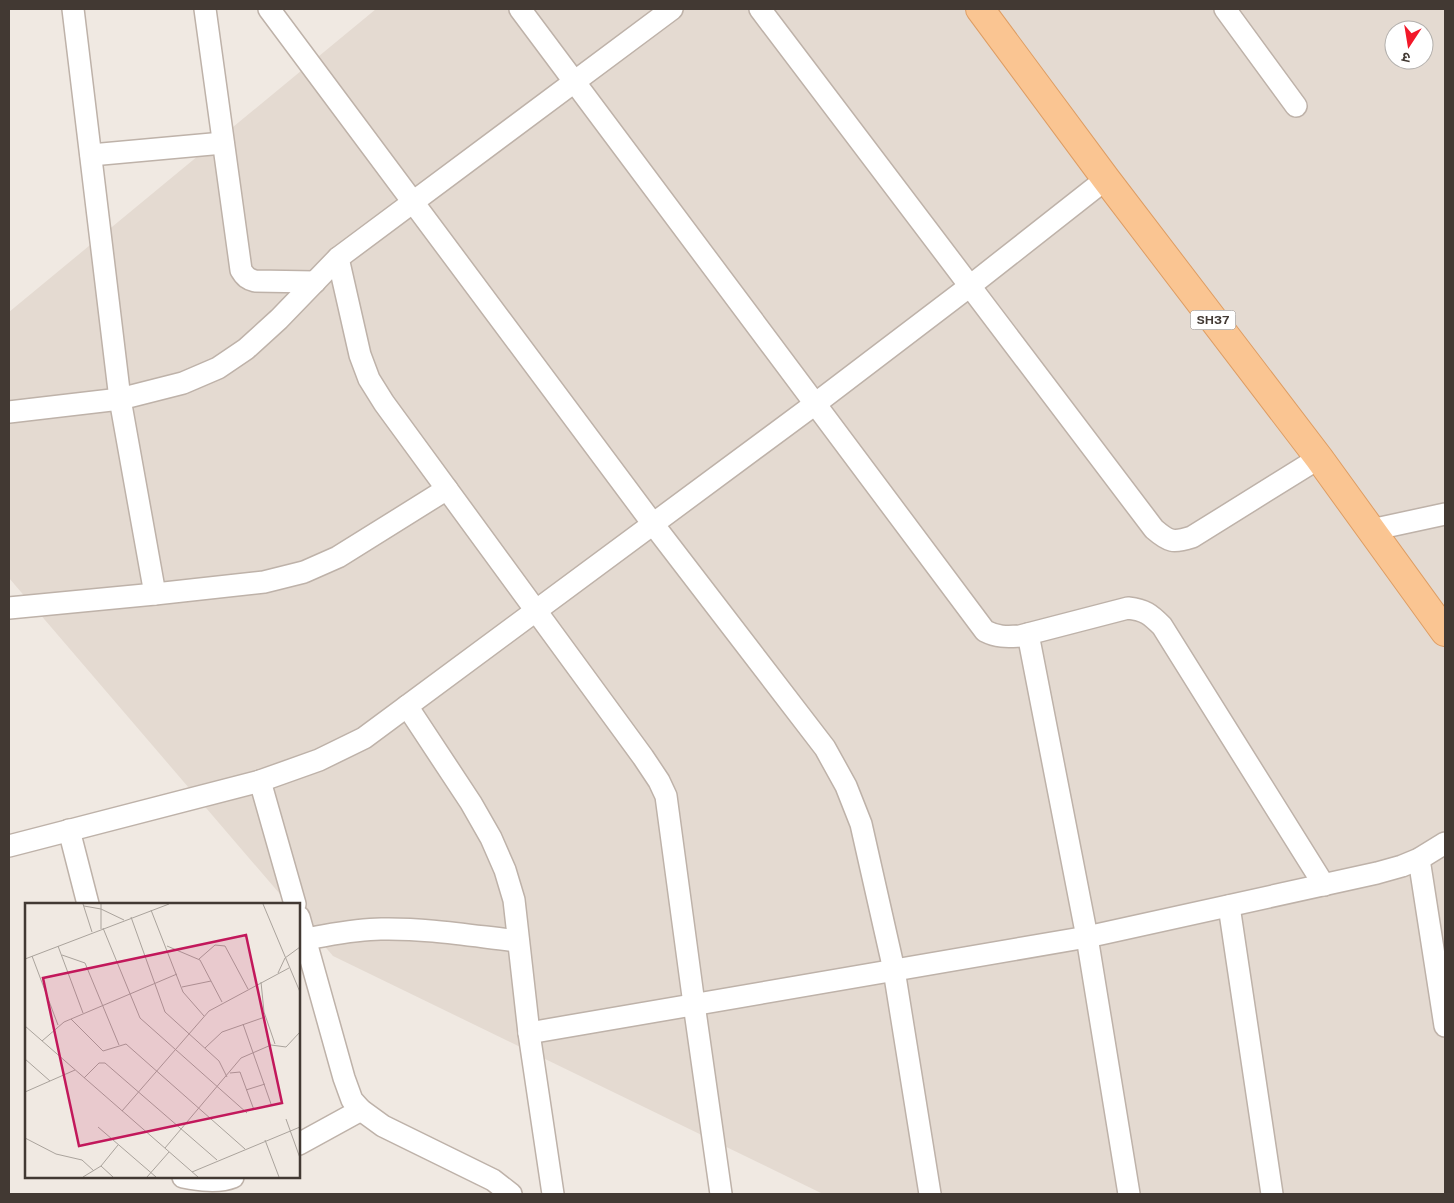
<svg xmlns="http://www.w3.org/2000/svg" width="1454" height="1203" font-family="'Public Sans','Noto Sans Devanagari',sans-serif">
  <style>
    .residential { fill: #e4dad1; fill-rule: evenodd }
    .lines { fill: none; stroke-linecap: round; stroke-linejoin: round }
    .minor-casing { stroke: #beb2a9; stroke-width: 24 }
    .primary-casing { stroke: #de9d63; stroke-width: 30 }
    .minor { stroke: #fff; stroke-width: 21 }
    .primary { stroke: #fac592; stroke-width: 28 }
    .labels { text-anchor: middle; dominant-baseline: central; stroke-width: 5; stroke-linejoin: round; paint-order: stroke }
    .shield { fill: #fff; stroke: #7b7470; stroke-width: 1 }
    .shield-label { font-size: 12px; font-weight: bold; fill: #423933 }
    .inset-road { fill: none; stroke: #aaa39c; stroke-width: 1 }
    .view { fill: #c2185b; fill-opacity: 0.15; stroke: #c2185b; stroke-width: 2.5 }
    .inset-edge { fill: none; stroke: #423933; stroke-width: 2.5 }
  </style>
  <rect width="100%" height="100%" fill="#f0e9e2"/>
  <path class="residential" d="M376,9H1445V1194H823L333,956L9,578V312ZM1394,30H1424V60H1394Z"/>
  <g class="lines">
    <g class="minor-casing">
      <g id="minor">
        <path d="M73,9L120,399L155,594"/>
        <path d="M205,9L241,270C245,277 248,279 255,281L315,282"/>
        <path d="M269,9L653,524L825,748L846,786L861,824L894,970L930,1194"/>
        <path d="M520,9L985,631C997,637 1006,637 1020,636L1128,608C1145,610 1150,614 1162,626L1324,885"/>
        <path d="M760,9L1154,529C1169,542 1173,543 1192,537L1319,458"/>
        <path d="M1225,9L1296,106"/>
        <path d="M91,155L223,143"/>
        <path d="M338,258L360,355L369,379L384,403L643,757L659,781L666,796L694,1004L721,1194"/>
        <path d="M9,412L120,399L183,383L218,368L246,349L279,319L338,258L672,9"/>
        <path d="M1371,530L1445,514"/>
        <path d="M9,608L155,594L264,582L304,572L338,557L447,489"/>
        <path d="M1028,634L1087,937L1129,1194"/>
        <path d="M407,706L471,803L491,838L505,870L514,900L529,1033L553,1194"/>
        <path d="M260,781L295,904"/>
        <path d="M69,830L88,904"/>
        <path d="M9,846L260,781L319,760L364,738L815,404L970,286L1106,179"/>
        <path d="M1419,859L1445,1026"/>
        <path d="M1229,906L1272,1194"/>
        <path d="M299,917L344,1078L352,1100L361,1110L383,1126L493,1180L511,1194"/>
        <path d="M305,939C330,935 355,929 381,929C427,928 473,936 518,941"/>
        <path d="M529,1033L1087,937L1377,873L1402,866L1419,859L1445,843"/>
        <path d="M299,1144L361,1110"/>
        <path d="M183,1177C199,1180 218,1183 233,1177"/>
      </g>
    </g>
    <g class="primary-casing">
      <path id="primary" d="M980,9L1106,179L1319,458L1445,632"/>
    </g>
    <use href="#minor" class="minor"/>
    <use href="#primary" class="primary"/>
  </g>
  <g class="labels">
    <rect class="shield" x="1190.5" y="310.5" width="45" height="19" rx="4"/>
    <g class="shield-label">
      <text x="1213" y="320">SH37</text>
    </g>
  </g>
  <g transform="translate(25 903)">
    <rect width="275" height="275" fill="#f0e9e2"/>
    <path class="inset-road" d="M58,1L67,29M238,1L275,89M59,3L76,6L99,17M126,7L158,89L179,113M106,14L140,109L194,158L202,174M78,25L115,115L222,210M76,26V1M33,43L58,110M142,43L175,57L197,99M37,52L60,60L94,142M7,53L33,122M0,56L144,1M174,56L190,42L200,43L223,86M253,70L260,55L275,44M236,79L239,109L250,141M157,84L186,78M46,116L78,148L101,141L220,246M218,121L246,201M0,123L173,274M17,138L39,119L152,71M180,145L197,129L240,114M0,156L25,178M205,170L215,169L229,207M59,175L74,160H80L192,257M221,187L240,181M0,189L50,167M97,208L184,108L264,65M261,216L275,255M73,224L131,274M0,235L31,251L57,257L69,268M240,237L254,274M140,245L216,155L246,142L261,144L275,129M76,263L88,274M167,269L275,224M58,274L76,263L93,242M122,274L144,249"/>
    <path class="view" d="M221,32L257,200L54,243L18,75Z"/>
    <rect width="275" height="275" class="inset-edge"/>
  </g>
  <rect width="1454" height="1203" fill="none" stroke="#423933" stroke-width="20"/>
  <g transform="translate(1409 45) rotate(192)"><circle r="24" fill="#ffffff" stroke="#b3b0ad"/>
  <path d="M0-4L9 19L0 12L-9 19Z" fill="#f21829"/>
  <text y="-8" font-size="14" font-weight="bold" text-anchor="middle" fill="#423933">उ</text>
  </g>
</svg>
